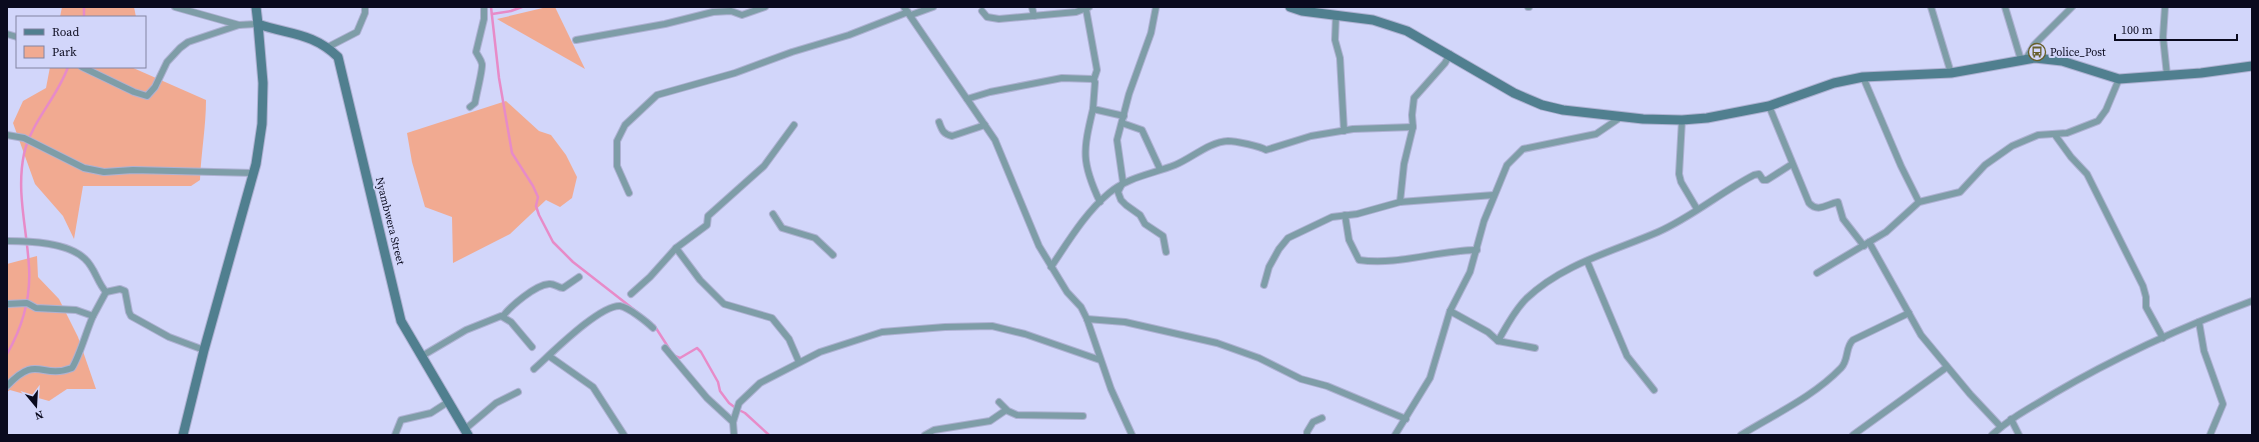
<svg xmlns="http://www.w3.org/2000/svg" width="2259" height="442" font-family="'Source Serif 4',serif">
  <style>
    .green { fill: #f1aa91 }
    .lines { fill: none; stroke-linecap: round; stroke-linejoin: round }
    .stream { stroke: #e78bc8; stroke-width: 2.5 }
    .street-casing { stroke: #aeb1d2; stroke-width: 8 }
    .secondary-casing { stroke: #aeb1d2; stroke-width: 11 }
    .street { stroke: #7e9da7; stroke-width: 6 }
    .secondary { stroke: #507f8f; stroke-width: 9 }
    .labels { text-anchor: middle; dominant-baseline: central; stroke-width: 4; stroke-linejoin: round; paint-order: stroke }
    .poi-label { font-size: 11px; fill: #0a0a1e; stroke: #d2d6fa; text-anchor: start }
    .street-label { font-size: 11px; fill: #0a0a1e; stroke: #d2d6fa }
  </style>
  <rect width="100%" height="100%" fill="#d2d6fa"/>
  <g class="green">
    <path d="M62,7H134L136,17H60Z"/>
    <path d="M547,7H555L585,69L497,19Z"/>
    <path d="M50,67H131L206,100C206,127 201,153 200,180L191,186H83L74,239L63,216L35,184L13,123L23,101L46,88Z"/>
    <path d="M506,101L539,131L551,135L566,155L577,177L572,198L560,207L546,200L510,234L453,263L452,217L425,207L412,162L407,133Z"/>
    <path d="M37,256L38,277L59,299L78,337L96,389H67L49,401L10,390L7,392V264Z"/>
  </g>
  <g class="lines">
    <g class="stream">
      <path d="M84,7V17"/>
      <path d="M491,7L499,78L512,153L533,186L538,197L536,206L539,215L553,242L573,262L650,322"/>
      <path d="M492,14L511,11L522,7"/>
      <path d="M654,325L670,350"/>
      <path d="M7,354C23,326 31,299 29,267C27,229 16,192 24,154C31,122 57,98 68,67"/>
      <path d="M675,356L680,358L697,348L701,352L718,382L720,391L729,403L737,409L745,413L769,435"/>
    </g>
    <g class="street-casing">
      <g id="street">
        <path d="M175,7L239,25L258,24"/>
        <path d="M904,7L995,140L1039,246L1067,292L1081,307L1087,319L1111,389L1132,435"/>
        <path d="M1032,7L1034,16"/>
        <path d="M1156,7L1151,33L1129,94L1117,140L1123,182L1118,192L1121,200L1126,205L1140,215L1145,224L1163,236L1166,252"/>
        <path d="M1528,7H1529"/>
        <path d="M1931,7L1951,73"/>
        <path d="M2005,7L2021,60"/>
        <path d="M2165,7L2163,37L2167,75"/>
        <path d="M1086,9L1097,70L1094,79"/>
        <path d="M982,11L987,17L999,19L1076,12L1089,7"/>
        <path d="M1336,14L1335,40L1340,58L1344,131"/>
        <path d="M911,15L933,7"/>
        <path d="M7,34L17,37"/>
        <path d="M576,40L665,24L713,12L731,11L742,15L765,7"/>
        <path d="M328,47L357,32L365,13V7"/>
        <path d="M2026,59L2034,45L2072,7"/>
        <path d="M82,67L134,92L147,96L155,87L167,62L180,48L188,42L239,25"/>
        <path d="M1863,77L1901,166L1919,202"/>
        <path d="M967,99L990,92L1062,78L1092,79L1095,82L1093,109L1124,116"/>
        <path d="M1769,106L1809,203C1818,213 1827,204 1838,202L1843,219L1864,246"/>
        <path d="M470,107L475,103C476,95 483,69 482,64C481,59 478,56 476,52L484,19V7"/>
        <path d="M1093,109C1083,151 1081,162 1100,202"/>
        <path d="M1682,120L1679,174L1681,182L1697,209"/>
        <path d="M939,122C942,130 943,134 952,136L985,125"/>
        <path d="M1122,123L1142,130L1160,169"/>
        <path d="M7,135L24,138L84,168L104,172L133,170L254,173"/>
        <path d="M2055,135L2071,157L2087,174L2143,286L2146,297V307L2163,338"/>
        <path d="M629,193L617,166V141L625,125L657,95L735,73L792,52L849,35L908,12"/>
        <path d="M1400,202L1404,164L1413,127L1412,115L1414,98L1445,63L1450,54"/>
        <path d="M773,214L782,228L815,238L833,255"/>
        <path d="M1345,215L1349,240L1359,260C1398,266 1438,250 1477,250"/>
        <path d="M7,241C29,241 68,242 85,259C95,268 97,282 106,292L120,289L125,291L129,312L131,316L169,337L204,350"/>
        <path d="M1869,242L1921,335L1970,394L2001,427"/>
        <path d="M676,248L700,280L724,304L772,318L789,339L799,362"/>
        <path d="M1587,261L1627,356L1654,390"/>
        <path d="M1051,267C1068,242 1085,213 1109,193C1128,177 1152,174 1175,165C1192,158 1209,142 1228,141C1235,141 1260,146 1266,150L1311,136L1353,129L1413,127"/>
        <path d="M1817,273L1886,232L1919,202L1960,192L1985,165L2012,146L2038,135L2067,133L2098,121L2106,110L2119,79"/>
        <path d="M1264,285L1269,267L1279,249L1288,238L1332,217L1357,214L1400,202L1494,195"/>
        <path d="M631,294L650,277L676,248L707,225L708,216L764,166L794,125"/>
        <path d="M7,304L27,303L36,308L76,310L93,316L106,292"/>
        <path d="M1450,311L1488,332L1498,341L1535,348"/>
        <path d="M503,316C511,306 535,285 549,284C554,283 558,288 563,288L579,277"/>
        <path d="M1087,319L1125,322L1217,343L1259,358L1301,379L1327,386L1406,419"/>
        <path d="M2199,322L2204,351L2223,404L2210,435"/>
        <path d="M1498,341C1506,327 1514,311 1526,299C1562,264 1614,251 1658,232C1692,217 1721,192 1754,175L1759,174L1763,180H1767L1792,164"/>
        <path d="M665,348L707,398L733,422"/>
        <path d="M422,356L466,330L501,316L511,322L532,347"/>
        <path d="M549,356L593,387L624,435"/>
        <path d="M534,369C550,355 599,305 620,306C628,307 647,322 653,328"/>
        <path d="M7,386C38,353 40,380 72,368C80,355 86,332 93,316"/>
        <path d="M999,402L1008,411L1017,415L1083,416"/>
        <path d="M2011,419L2019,435"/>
        <path d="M464,430L496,403L518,392"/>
        <path d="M395,435L401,420L431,413L448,402"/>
        <path d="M734,435L733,422L739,403L760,383L820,352L882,332L945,327L992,326L1025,334L1100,360"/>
        <path d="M925,435L934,430L990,421L1006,410"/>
        <path d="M1307,435V432L1313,422L1322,418"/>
        <path d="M1395,435L1430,378L1450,311L1470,272L1484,221L1507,165L1523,149L1596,134L1621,117"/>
        <path d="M1741,435C1775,414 1813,397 1841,368C1849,360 1845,347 1853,340L1909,313"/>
        <path d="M1853,435L1947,367"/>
        <path d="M1992,435C2010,418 2032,407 2053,394C2116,357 2184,326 2252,301"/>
      </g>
    </g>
    <g class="secondary-casing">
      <g id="secondary">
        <path d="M256,7L258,24C289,35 312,32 338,57L401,321L468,435"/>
        <path d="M1290,7L1302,11L1373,20L1407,31L1514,93L1542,105L1563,110L1643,119L1682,120L1707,118L1769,106L1834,83L1863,77L1951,73L2035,58L2062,61L2119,79L2201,73L2252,66"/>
        <path d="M183,435L204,350L256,164L262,124L263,83L258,24"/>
      </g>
    </g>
    <use href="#street" class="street"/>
    <use href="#secondary" class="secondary"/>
  </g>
  <defs>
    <g id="bus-ring" transform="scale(0.9)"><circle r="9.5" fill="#d2d6fa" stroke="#68602c" stroke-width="1.5"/><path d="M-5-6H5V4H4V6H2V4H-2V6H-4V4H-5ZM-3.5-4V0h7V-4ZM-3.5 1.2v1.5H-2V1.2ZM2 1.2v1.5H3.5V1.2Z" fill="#68602c"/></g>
  </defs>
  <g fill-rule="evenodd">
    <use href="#bus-ring" x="2037" y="52"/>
  </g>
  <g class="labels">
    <g class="poi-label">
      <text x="2050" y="52">Police_Post</text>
    </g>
    <g class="street-label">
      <text transform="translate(390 221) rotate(76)">Nyambwera Street</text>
    </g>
  </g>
  <rect width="2259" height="442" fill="none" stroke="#0a0a1e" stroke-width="16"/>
  <rect x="16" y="16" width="130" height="52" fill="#d2d6fa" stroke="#8284a2"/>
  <rect x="24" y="29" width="20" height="6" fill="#507f8f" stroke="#8284a2"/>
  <text x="52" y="36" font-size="12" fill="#0a0a1e">Road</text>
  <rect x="24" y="46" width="20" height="12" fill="#f1aa91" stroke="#8284a2"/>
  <text x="52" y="56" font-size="12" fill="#0a0a1e">Park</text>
  <g transform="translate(36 406) rotate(162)" stroke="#d2d6fa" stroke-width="3" paint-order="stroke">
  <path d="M0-3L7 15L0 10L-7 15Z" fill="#0a0a1e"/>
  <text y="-6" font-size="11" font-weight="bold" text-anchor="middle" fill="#0a0a1e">N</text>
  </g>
  <path d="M2115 34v6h122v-6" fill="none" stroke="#0a0a1e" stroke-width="2"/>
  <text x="2121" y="34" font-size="12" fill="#0a0a1e" stroke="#d2d6fa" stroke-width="3" paint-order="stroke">100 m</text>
</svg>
